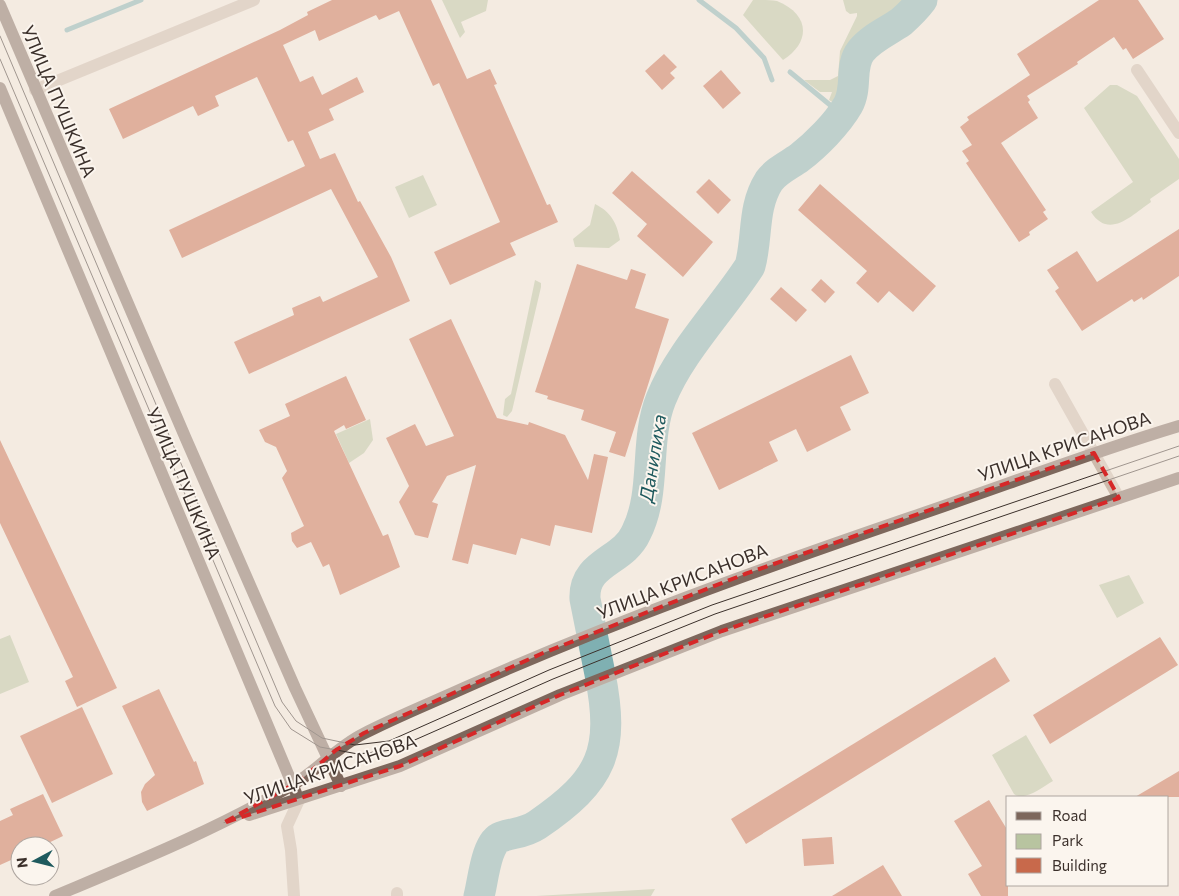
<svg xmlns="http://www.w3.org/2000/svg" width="1179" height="896" font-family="Commissioner,sans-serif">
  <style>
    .green { fill: #b8c4a0 }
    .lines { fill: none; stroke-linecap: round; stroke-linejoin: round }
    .stream { stroke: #7fb0b2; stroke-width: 5 }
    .river { stroke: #7fb0b2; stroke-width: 31 }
    .building { fill: #c8694b }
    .minor { stroke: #cdbbac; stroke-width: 12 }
    .major { stroke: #7d675c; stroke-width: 12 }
    .tram { stroke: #3b302b; stroke-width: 1 }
    .marked { fill: none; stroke: #d62828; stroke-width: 4; stroke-dasharray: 10 6; stroke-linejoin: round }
    .labels { text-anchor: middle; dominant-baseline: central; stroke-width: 4; stroke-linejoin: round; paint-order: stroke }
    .street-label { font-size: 18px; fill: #3b302b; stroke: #fbf5ee }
    .water-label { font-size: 19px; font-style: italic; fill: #1f5a5e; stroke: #fbf5ee }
  </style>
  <rect width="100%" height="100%" fill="#f4ebe1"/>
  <g class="green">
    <path d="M442,0H488L486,11L461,22L465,32L460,38Z"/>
    <path d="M753,0C760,0 770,0 777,1C809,14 812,41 783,60L743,15Z"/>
    <path d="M843,0H919C905,23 872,29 859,49C848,66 859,95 841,107L829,100L832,92H820L804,80H830L838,76L840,51L857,16V13L850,14L846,11Z"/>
    <path d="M1110,85H1117L1137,96L1179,159V179L1150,199L1151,202C1132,215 1109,240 1091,212L1133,182L1084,108Z"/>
    <path d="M423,175L437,205L409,218L395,187Z"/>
    <path d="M595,204C611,212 617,223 620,240L609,248L575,247L573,239L590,225Z"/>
    <path d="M535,280L541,283V287L512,411L507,417L503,415L505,399L511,394Z"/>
    <path d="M370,419L373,440L364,453L349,463L336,434Z"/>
    <path d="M1129,575L1144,603L1117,618L1099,585Z"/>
    <path d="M10,635L29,682L0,694V639Z"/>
    <path d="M1026,735L1053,781C1042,787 1025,802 1014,794L992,755Z"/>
    <path d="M655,889L651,896H536Z"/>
  </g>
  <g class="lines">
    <g class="stream">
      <path d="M699,0L736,28L764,58L772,80"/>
      <path d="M67,30L141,0"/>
      <path d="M790,72L841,114"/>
    </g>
    <path class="river" d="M479,896C483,882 486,842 501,837C515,832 523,834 537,825C603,780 615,751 600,674C595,649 590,624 585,599C583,562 623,562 636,533C657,492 644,441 661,399C679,353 723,308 750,266C758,237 752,208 769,181C776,171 789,165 799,158C816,145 837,124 848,105C858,87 849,66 861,51C871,38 888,31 901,22C909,15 916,8 922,0"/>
  </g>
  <g class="building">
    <path d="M332,0H431L467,79L490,69L497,84L494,85L547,205L550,204L558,222L510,243L516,255L450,285L434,252L500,222L439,83L433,86L399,11L379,20L376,15L319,41L315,30L283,45L300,82L313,76L322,95L357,77L364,92L329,109L334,120L308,132L320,159L335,153L358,202L360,201L391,257L410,301L249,374L234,342L294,315L292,308L320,296L323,302L378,277L331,189L182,258L169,230L305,166L293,140L288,142L257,77L215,96L219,106L198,116L193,106L123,139L109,109L280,30L308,15L307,12Z"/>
    <path d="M1099,0H1138L1164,39L1133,59L1126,48L1123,50L1114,37L1077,62L1078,64L1027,96L1030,100L1028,102L1038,118L1001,143L1046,210L1043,212L1048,219L1029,232L1030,235L1019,242L966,163L969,161L962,151L972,145L960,127L969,120L967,117L1030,75L1017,54Z"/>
    <path d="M664,54L677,67L670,73L675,78L662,90L645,71Z"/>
    <path d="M721,70L741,93L723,109L703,86Z"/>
    <path d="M632,171L713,242L683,277L637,236L647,224L612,193Z"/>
    <path d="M709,179L731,200L718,214L696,192Z"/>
    <path d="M820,184L936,286L913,312L889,291L878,303L856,283L867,271L798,210Z"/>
    <path d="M1179,229V276L1143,300L1142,297L1134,302L1132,299L1082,331L1055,291L1059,288L1047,270L1077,251L1097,282Z"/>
    <path d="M577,264L627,280L631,269L646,274L635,308L669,319L625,457L609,452L616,432L581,420L584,410L547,399L548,396L535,392Z"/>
    <path d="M821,279L835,292L825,303L811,290Z"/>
    <path d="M781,287L807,310L796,322L770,299Z"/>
    <path d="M451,319L497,418L528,425L529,422L565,435L588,480L594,454L608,457L592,533L555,525L550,546L521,538L516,555L473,544L468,564L452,560L476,465L447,476L432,502L438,504L428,538L415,535L399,502L409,486L386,438L415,424L426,446L454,436L409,339Z"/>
    <path d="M851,355L869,393L840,407L851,430L807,452L796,429L769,442L778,461L719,490L692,433Z"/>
    <path d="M346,376L366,420L346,429L344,425L334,431L383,536L388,534L400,567L340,595L329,564L323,567L311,542L297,548L292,541L291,533L304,526L282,478L287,471L276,447L265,442L259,430L290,416L285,404Z"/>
    <path d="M0,440L117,688L77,707L65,681L73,677L0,523Z"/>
    <path d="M1160,637L1178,665L1050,744L1033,715Z"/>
    <path d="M995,657L1010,681L746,844L731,819Z"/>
    <path d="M159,689L194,762L196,761L204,784L147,811L142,802L141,792L145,784L155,775L122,706Z"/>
    <path d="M82,707L113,774L52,803L20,736Z"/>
    <path d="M1179,771V797H1135Z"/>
    <path d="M43,794L63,836L42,846H20V856L0,865V821L13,815L10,809Z"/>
    <path d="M989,800L1008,831V896H981L968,874L982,866L954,821Z"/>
    <path d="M832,837L834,864L804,866L802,839Z"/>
    <path d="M883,865L902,896H832Z"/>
  </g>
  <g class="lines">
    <g class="minor">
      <path d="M1137,70L1179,133"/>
      <path d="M35,90L254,0"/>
      <path d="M1055,384L1119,498"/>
      <path d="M397,893V896"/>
      <path d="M294,896L291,850L287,826L299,800"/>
    </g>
    <g class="major">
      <path d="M0,5L186,439L295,688L341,786"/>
      <path d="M0,88L296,793"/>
      <path d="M249,815L400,766L560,695L722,631L1179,478"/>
      <path d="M55,896C136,862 218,829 294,784C319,769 337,747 363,734C396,717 431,703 464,688C610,623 760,569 912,517C1001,487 1089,453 1179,426"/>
    </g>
    <g class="tram">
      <path d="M0,36L282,702L296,721L322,738L355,745L389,741L549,670L712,605L1179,446"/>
      <path d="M0,59L275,706L291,729L320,747L358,754L392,750L553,679L715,614L1179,456"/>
    </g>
  </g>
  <path d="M0 0H1179V896H0ZM1094,453L1119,498L722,631L560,695L400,766L223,823L298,782L336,750L364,733L543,653L745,574Z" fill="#f4ebe1" fill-opacity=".55" fill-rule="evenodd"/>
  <path class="marked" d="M1094,453L1119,498L722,631L560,695L400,766L223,823L298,782L336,750L364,733L543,653L745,574Z"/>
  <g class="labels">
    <g class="street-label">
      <text transform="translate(59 101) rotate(67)">УЛИЦА ПУШКИНА</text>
      <text transform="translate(1064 446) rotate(-19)">УЛИЦА КРИСАНОВА</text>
      <text transform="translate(184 483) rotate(67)">УЛИЦА ПУШКИНА</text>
      <text transform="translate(682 581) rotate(-21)">УЛИЦА КРИСАНОВА</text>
      <text transform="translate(330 769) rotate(-19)">УЛИЦА КРИСАНОВА</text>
    </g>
    <g class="water-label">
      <text transform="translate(652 458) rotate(-81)">Данилиха</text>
    </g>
  </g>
  <rect x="1006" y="796" width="162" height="90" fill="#fbf5ee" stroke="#aea6a0"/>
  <rect x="1016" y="812" width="25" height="8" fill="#7d675c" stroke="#aea6a0"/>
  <text x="1052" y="821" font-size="15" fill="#3b302b">Road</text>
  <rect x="1016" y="834" width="25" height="15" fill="#b8c4a0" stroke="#aea6a0"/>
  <text x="1052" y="846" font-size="15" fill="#3b302b">Park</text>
  <rect x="1016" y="858" width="25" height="15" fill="#c8694b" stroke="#aea6a0"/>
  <text x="1052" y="871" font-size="15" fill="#3b302b">Building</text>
  <g transform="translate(35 861) rotate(263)"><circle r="24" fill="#fbf5ee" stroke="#aea6a0"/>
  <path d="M0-4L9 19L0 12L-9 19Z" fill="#1f5a5e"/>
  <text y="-8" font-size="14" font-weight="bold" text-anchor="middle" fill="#3b302b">N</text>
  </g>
</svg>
